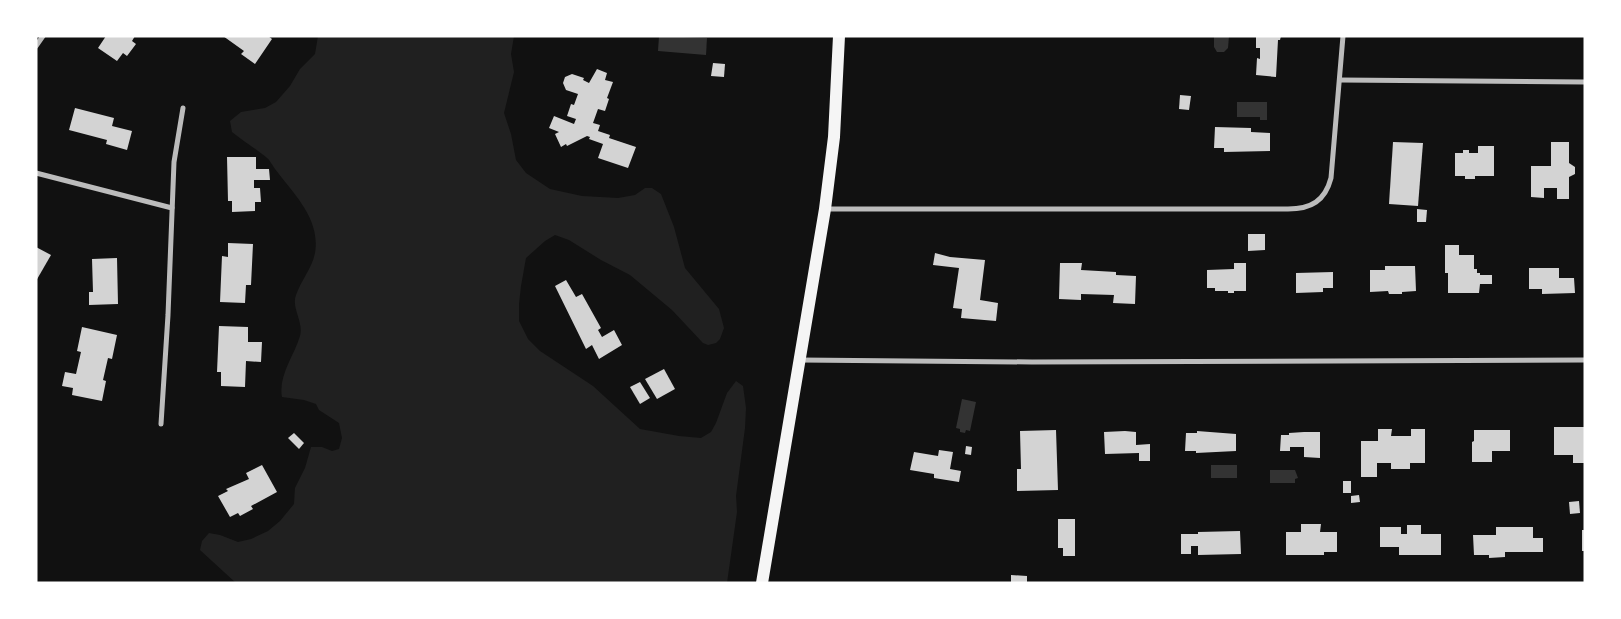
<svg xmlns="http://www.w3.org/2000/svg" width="1621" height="619" font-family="Commissioner,sans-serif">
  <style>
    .green { fill: #202020 }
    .water { fill: #333 }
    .building { fill: #d3d3d3 }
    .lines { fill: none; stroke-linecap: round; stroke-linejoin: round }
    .minor { stroke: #bcbcbc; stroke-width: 5 }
    .primary { stroke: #f5f5f5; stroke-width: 12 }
  </style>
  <rect width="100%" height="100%" fill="#111"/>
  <path class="green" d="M318,36H514L511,54L514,72L504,113L511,134L516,160L526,173L550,189L582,196L618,198L635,195L645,188H652L661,194L674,227L685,268L719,309L724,328L720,339L716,343L708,345L703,343L672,310L630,275L601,260L569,240L555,235L545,241L526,258L521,286L519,304V321L528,339L540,351L593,386L640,429L679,436L701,438L711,432L716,423L727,393L736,381L743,386L746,408L745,428L736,496L737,512L727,583H236L200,550L202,541L209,533L220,535L238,542L251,539L268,531L280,521L294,504L295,488L305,468L311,447H322L332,451L339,449L342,438L339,423L319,410L316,404L304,400L282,397C278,376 294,356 300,336C304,322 291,308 296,295C301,281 312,268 315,253C321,219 293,193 275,169C272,165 270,160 266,157C255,148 243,141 232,132L230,121L241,112L265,108L276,102L290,86L300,69L315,54Z"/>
  <g class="water">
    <path d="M659,36L707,38L706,55L658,51Z"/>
    <path d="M1214,36H1229L1228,48L1224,52H1217L1214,47Z"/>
    <path d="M1237,102H1267V120H1260V117H1237Z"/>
    <path d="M962,399L976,402L970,431L966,430L965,433L960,432V429L956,428Z"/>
    <rect x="1211" y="465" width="26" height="13"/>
    <path d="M1270,470H1295L1298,478L1295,479V483H1270Z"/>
  </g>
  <g class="building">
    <path d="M106,36H135L132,41L136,44L127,56L123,53L117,61L98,48Z"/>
    <path d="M223,36H268L272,39L255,64L241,54L244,51Z"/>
    <path d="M1256,36H1281L1280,40H1278L1276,77L1256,75L1257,58L1260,59V48H1256Z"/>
    <path d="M713,63L725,64L724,77L711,76Z"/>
    <path d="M597,69L607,73L605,80L613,82L607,98L609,99L605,111L598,109L593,123L600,125L598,131L610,135L609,138L636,147L628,168L598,158L603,144L589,139L590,137L587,136L567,146L566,144L561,147L555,134L559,132L549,128L554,116L574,124L576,119L567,116L571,104L574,105L578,94L566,90L563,83L565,77L572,74L584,78L583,80L589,83Z"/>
    <path d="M1180,95L1191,96L1189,110L1179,109Z"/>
    <path d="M75,108L114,118L112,126L132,131L127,150L106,144L107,140L69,130Z"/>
    <path d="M1215,127L1251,128V132L1270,133V151L1224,152V148H1214Z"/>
    <path d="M1393,142L1423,143L1418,206L1389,204Z"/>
    <path d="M1551,142H1569V163L1575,167V174L1569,177V199H1557V188H1544V198L1531,197V166H1551Z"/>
    <path d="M1478,146H1494V176H1475V179H1465V176H1455V153H1463V150H1469V153H1478Z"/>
    <path d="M227,157H256V169H269L270,180H254V188H260L261,202H255V211L232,212V201H228Z"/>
    <path d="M1417,209L1427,210L1426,222H1417Z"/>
    <path d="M1248,234H1265V250L1248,251Z"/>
    <path d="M228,243L253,244L251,285H246L245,303L220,302L222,256L228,257Z"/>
    <path d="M1445,245H1459V255H1474V269H1477V273H1480V275H1492V284H1480L1479,293H1448V273H1445Z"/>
    <path d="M36,247L51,255L36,281Z"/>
    <path d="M935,253L950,257L985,260L980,300L998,303L996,321L961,318L962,309L953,308L959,268L933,265Z"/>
    <path d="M117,258L118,304L89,305V292H93L92,259Z"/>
    <path d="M1060,263H1082L1081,270L1116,272V275L1136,276L1135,304L1113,303L1114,295L1081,294V300L1059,299Z"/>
    <path d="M1234,263H1246V291H1234V293H1228V291H1215V288H1207V270L1234,269Z"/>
    <path d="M1385,266H1415L1416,291L1402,292V294H1389L1388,291L1370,292V270H1385Z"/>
    <path d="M1529,268H1559V278H1574L1575,293L1542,294V289H1529Z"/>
    <path d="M1333,272V288H1323V292L1296,293V273Z"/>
    <path d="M566,280L576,297L582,294L601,328L598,330L602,337L614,330L622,345L599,359L592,345L586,349L555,286Z"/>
    <path d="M219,326L248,327V342H262L261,362L246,361L245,387L221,386V372H217Z"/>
    <path d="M82,327L117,335L112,359L108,358L103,380L106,381L102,401L72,395L73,388L62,386L65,372L76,374L81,352L77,351Z"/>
    <path d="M664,369L675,389L657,399L645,379Z"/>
    <path d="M640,382L650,398L640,404L630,387Z"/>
    <path d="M1554,427H1585V463H1573V455H1554Z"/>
    <path d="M1378,429H1392L1391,436H1411V429H1425V463H1410V469H1391V463H1377V477H1361V441H1378Z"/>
    <path d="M1056,430L1058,490L1017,491V469H1021L1020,431Z"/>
    <path d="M1474,430H1510V451H1492V462H1472V442L1474,441Z"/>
    <path d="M1125,431L1136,432V445L1150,444V461H1139V453L1105,454L1104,432Z"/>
    <path d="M1197,431L1236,434V451L1196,453V451H1185L1186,433H1197Z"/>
    <path d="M1304,432H1320V458L1304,457V447H1290V451H1280L1281,435H1289V433Z"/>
    <path d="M294,433L304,443L299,449L288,438Z"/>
    <path d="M966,446L972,447L971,455L965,454Z"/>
    <path d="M939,450L953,452L950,469L961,471L959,482L934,478V474L910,470L914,452L938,456Z"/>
    <path d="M262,465L277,492L251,506L253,509L240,516L238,513L230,517L218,496L228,491L226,489L249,479L246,473Z"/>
    <rect x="1343" y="481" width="8" height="12"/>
    <path d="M1359,495L1360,502L1351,503V496Z"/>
    <path d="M1579,501L1580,513L1570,514L1569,502Z"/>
    <path d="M1058,519H1075V556H1063V548H1058Z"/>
    <path d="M1301,524H1321L1320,532H1337V552H1324V555H1286V532H1301Z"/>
    <path d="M1407,525H1421V534H1441V555H1399V547H1380V527H1401V534H1407Z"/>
    <path d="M1496,527H1533V538H1543V552H1505V557L1489,558V555H1474L1473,535H1496Z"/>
    <rect x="1582" y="530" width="3" height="21"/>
    <path d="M1240,531L1241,554L1198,555V546H1191V554H1181V534H1198V532Z"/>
    <path d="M1011,575L1027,576V583H1011Z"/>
  </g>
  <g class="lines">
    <g class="minor">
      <path d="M36,46L43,36"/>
      <path d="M1340,80L1585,82"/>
      <path d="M36,173L172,208"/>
      <path d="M825,209H1288C1311,209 1325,201 1331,178L1343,36"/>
      <path d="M800,360L1032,362L1585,360"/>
      <path d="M161,424L168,315L174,162L183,108"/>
    </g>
    <path class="primary" d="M762,583L825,209L834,137L839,36"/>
  </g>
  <rect width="1621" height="619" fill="none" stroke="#ffffff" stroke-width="75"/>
</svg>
